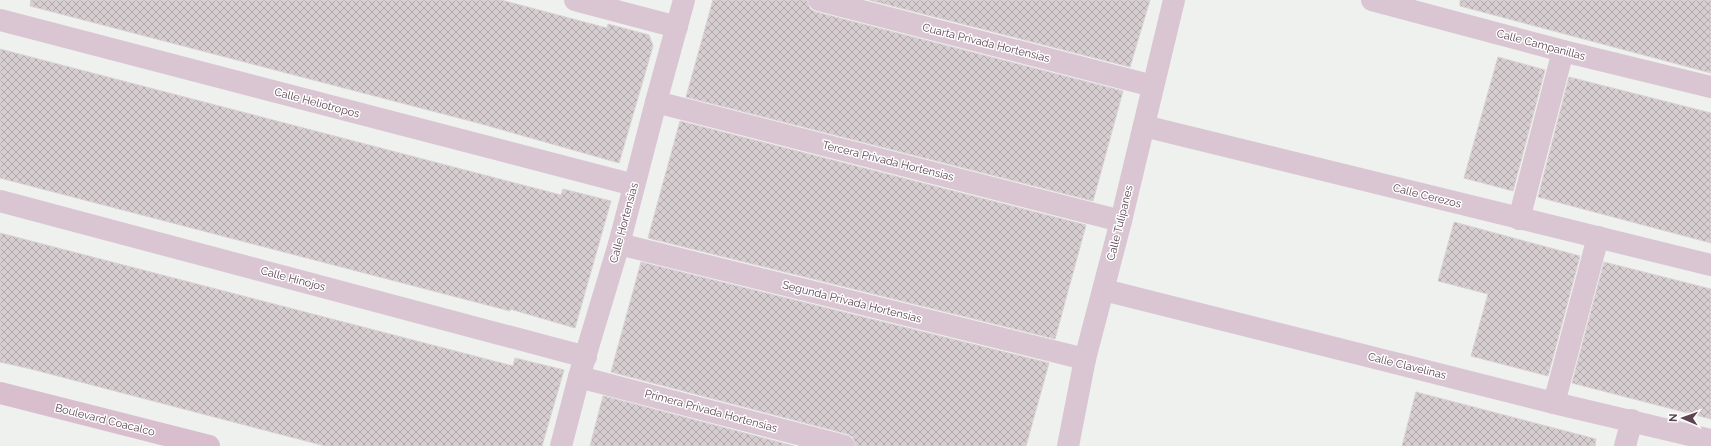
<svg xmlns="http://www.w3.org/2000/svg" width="1711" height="446" font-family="Raleway,sans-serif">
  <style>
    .building { fill: url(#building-cross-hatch); stroke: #dad1d4 }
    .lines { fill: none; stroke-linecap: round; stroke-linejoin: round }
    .minor { stroke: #dac6d2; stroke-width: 22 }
    .secondary { stroke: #d9becd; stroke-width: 22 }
    .labels { text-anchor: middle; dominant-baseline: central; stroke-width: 3; stroke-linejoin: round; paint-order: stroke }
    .street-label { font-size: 11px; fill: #5d4453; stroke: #fff }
  </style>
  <defs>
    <pattern id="building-cross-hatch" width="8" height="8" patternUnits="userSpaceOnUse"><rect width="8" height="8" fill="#d6cdd0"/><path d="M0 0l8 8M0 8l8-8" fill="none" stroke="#b1a8ab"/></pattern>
  </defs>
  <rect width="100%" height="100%" fill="#eef1ed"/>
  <g class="building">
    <path d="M31,0H501L607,28L608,24L649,35L653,46L619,163L478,123L30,6Z"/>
    <path d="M713,0H807L810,9L816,12L1123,91L1093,201L686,97Z"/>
    <path d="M869,0H1150L1130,67Z"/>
    <path d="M1460,0H1711V73L1460,6Z"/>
    <path d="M0,49L561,195L563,189L611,201L575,328L510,309V311L0,178Z"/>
    <path d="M1498,57L1545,70L1513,191L1464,178Z"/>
    <path d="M1569,77L1711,113V243L1538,197Z"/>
    <path d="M680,121L1086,225L1055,339L648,238Z"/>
    <path d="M1454,222L1580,256L1548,376L1471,356L1488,294L1438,281Z"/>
    <path d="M0,233L513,366L515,358L564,370L542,446H325L31,369L0,362Z"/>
    <path d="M641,262L1049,363L1026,446H856L853,437L847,434L611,372Z"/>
    <path d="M1604,262L1711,289V419L1572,383Z"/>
    <path d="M1416,392L1596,439L1595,446H1402Z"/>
    <path d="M603,396H604L794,446H590Z"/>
  </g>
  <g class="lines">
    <g class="minor">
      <path d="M575,0L677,27"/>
      <path d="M819,0L1153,86"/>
      <path d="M1372,0L1563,51L1711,87"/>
      <path d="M0,20L634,185"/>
      <path d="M656,102L1121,221"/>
      <path d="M1144,126L1711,265"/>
      <path d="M0,201L586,357"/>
      <path d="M1519,219L1563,51"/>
      <path d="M619,244L1085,359"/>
      <path d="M1104,290L1554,403L1711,440"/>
      <path d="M579,377L844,446"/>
      <path d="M1554,403L1598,237"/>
      <path d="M561,446L579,377L619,244L656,102L684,0"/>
      <path d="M1068,446L1085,359L1121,221L1174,0"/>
      <path d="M1625,446L1632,420"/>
    </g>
    <path class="secondary" d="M0,393L209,446"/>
  </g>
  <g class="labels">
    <g class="street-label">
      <text transform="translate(986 43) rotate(14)">Cuarta Privada Hortensias</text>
      <text transform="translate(1541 45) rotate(15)">Calle Campanillas</text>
      <text transform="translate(317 103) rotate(15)">Calle Heliotropos</text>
      <text transform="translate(888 161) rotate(14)">Tercera Privada Hortensias</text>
      <text transform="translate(1427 196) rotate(14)">Calle Cerezos</text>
      <text transform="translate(624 223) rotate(-75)">Calle Hortensias</text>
      <text transform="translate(1120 223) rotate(-76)">Calle Tulipanes</text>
      <text transform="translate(293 279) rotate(15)">Calle Hinojos</text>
      <text transform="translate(852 302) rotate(14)">Segunda Privada Hortensias</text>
      <text transform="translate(1407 366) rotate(14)">Calle Clavelinas</text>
      <text transform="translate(711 411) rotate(15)">Primera Privada Hortensias</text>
      <text transform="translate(105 420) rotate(14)">Boulevard Coacalco</text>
    </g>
  </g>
  <g transform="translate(1683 418) rotate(272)" stroke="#ffffff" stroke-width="3" paint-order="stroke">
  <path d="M0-3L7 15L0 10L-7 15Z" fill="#5d4453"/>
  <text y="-6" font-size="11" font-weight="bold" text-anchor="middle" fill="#5d4453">N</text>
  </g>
</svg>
